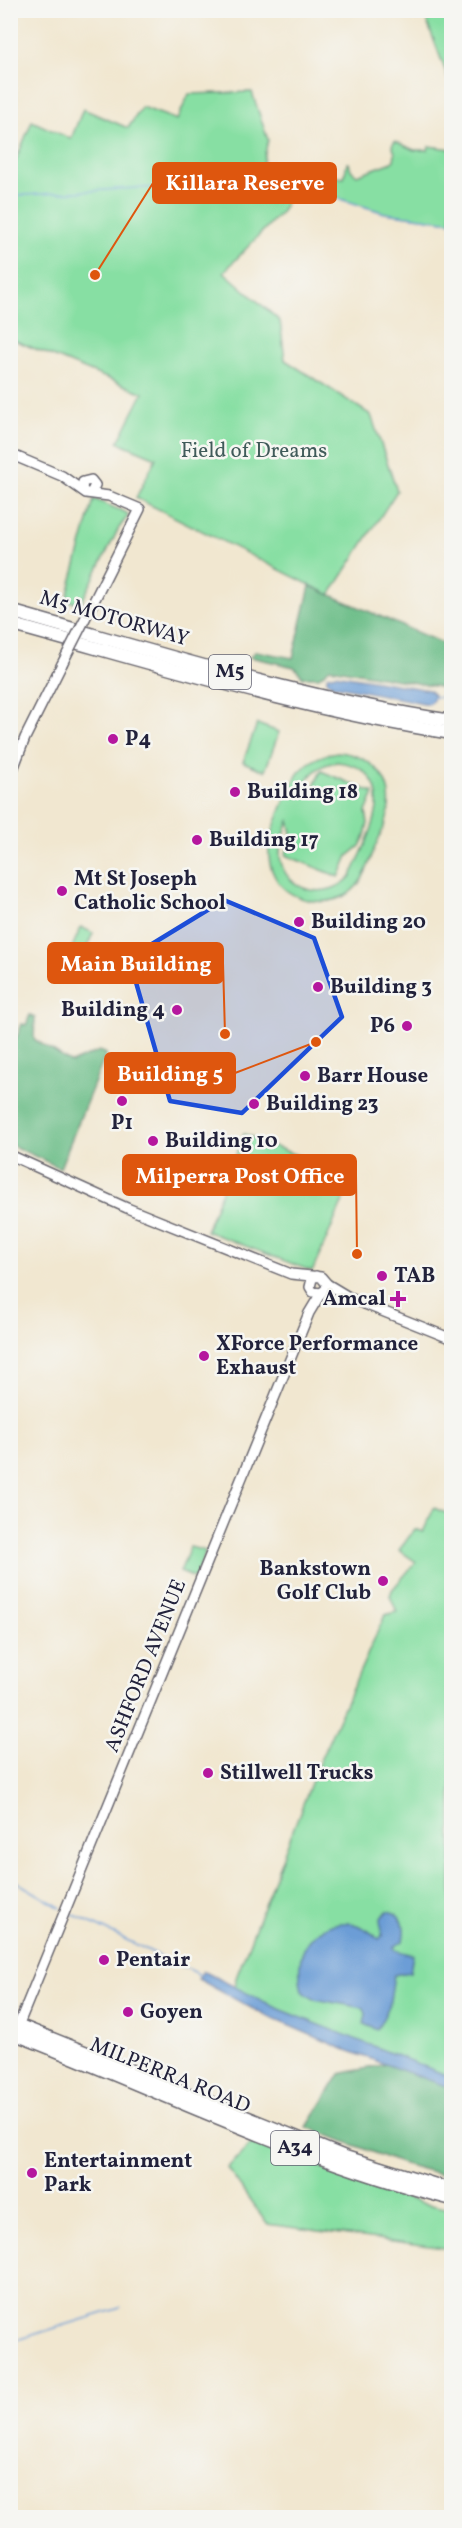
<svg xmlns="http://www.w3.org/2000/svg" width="462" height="2528" font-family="Vollkorn,serif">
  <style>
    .green { fill: #87dfa3; stroke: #54806f; stroke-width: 1.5; fill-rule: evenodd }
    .forest { fill: #6dbe89; stroke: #487062; stroke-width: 1.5 }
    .water { fill: #6c9dd6; stroke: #476088; stroke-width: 1.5 }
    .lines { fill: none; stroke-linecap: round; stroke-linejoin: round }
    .stream { stroke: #6c9dd6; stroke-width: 1.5 }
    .secondary-casing { stroke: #6a676f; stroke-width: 12 }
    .trunk-casing { stroke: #6a676f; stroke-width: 15 }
    .motorway-casing { stroke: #6a676f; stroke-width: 15 }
    .secondary { stroke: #fff; stroke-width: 9 }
    .trunk { stroke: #fff; stroke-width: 12 }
    .motorway { stroke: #fff; stroke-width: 12 }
    .secondary-bridge-casing { stroke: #6a676f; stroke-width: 12; stroke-linecap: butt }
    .secondary-bridge { stroke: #fff; stroke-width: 9 }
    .marked { fill: #1d4ed8; fill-opacity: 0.2; stroke: #1d4ed8; stroke-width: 4.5; stroke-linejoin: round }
    .poi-dot { fill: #b5179e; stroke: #f6f6f2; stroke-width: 2 }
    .labels { text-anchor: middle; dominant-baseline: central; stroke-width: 5; stroke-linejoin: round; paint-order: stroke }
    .shield { fill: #f6f6f2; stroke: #626272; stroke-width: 1.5 }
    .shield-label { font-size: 20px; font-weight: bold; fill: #22223b }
    .park-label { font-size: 21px; fill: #405b5a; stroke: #f6f6f2 }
    .street-label { font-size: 21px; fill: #22223b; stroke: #f6f6f2 }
    .poi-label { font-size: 21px; font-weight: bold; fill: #22223b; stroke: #f6f6f2; text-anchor: start }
    .leader { fill: none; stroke: #de560e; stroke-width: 2 }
    .callout-dot { fill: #de560e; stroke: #f6f6f2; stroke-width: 2 }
    .callout { fill: #de560e; stroke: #de560e; stroke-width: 2 }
    .callout-label { font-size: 22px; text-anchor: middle; font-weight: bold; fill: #fff }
  </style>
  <rect width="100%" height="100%" fill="#f6f6f2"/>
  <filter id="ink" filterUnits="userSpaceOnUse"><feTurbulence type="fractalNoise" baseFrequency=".0167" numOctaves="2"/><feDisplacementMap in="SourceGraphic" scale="12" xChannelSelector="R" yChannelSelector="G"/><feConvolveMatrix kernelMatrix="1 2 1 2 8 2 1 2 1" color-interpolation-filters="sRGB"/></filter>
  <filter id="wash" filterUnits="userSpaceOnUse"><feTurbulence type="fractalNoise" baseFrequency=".008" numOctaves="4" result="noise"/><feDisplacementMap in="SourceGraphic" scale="24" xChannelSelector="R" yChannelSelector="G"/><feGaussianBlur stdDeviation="1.35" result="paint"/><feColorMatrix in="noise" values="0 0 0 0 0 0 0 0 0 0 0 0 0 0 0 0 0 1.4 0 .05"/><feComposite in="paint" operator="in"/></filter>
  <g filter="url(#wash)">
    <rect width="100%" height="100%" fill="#f1e7d0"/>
    <g class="green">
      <path d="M423,11H451V86Z"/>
      <path d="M252,92L268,140L262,167L344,178L347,163H349L351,170L357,175L390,163L394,160L395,153L392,145L395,141L414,150H428L429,146L451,149V222L385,213L292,184L283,210L224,272L280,321L285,360L371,415L397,491L330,595L136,498L156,458L118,442L143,393L11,339V172L32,121L71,139L83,109L128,128L142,107L177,120L189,94Z"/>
      <path d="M94,499L127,513L128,516L119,528L81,603L66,601Z"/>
      <path d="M257,724L279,732L265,771L243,762Z"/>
      <path d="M337,752C367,754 393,775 389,808C388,822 380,835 375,847C369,864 364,883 348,894C336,901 321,903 308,900C294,897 282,890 275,877C270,868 268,857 269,846C271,831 291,781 301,770C311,760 322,754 337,752ZM337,762C349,763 359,766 367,774C393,800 363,848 351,876C329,901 285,894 280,857C279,844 285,833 289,821L293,837L285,855L339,877L348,856L360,846L365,836L368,823L366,812L374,793L321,771L314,786L299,797C306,777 316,765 337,762Z"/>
      <path d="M81,927L93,933L82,958L70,952Z"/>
      <path d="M244,1134L353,1178L313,1270L311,1271L206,1231Z"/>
      <path d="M434,1508L451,1515V2080L234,1991L236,1978L318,1765L385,1615L397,1612L390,1596L392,1590L416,1562L399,1550L415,1529L423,1532Z"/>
      <path d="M190,1547L206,1551L195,1578L180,1572Z"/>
      <path d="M252,2143L421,2203L451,2209V2249L267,2224L227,2168Z"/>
    </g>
    <g class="forest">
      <path d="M310,586L451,647V689L330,668L319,677H303L294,667L250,657L256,651L293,658Z"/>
      <path d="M30,1015L35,1017L34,1039L71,1063L99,1051L106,1054L60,1168L11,1145V1037L16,1039L22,1024L26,1025Z"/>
      <path d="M401,2061L451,2080V2177L400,2163L307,2127L340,2074Z"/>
    </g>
    <g class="water">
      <path d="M335,674L429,690L434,695L433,700L428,704L333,685L327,681V676Z"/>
      <path d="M387,1911C404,1913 406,1927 403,1941L394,1947L395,1950L413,1955L410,1972L394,1975L389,2007L377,2030L364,2024L366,2014L364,2008L314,1999L302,1991C300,1982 299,1972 300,1963C304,1935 333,1915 360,1926C367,1929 373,1934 379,1939L382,1936L380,1919Z"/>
      <path d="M203,1971L277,2008L451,2077V2088L346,2050L264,2015L198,1979Z"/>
    </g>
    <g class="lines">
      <g class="stream">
        <path d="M10,196L136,188L292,184L385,213L452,222"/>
        <path d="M434,697L452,698"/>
        <path d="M10,1878L61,1908"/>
        <path d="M68,1912L202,1976"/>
        <path d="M10,2342L120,2308"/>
      </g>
    </g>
  </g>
  <g filter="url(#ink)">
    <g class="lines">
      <g class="secondary-casing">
        <g id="secondary">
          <path d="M10,454L62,476L86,493L109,496L140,509L91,607"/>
          <path d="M82,489L83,482L91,480L95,485L91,493"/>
          <path d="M10,777L25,738L62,664"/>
          <path d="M10,1155L127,1208L291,1274L321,1277L327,1284L326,1289L321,1293L313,1292L310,1287L312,1279L316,1276"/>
          <path d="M327,1284L352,1299L452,1339"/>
          <path d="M16,2031L309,1313L321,1293"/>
        </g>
      </g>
      <g class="trunk-casing">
        <g id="trunk">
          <path d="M10,2022L345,2157L452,2190"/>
          <path d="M10,2032C157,2089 299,2160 452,2199"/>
        </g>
      </g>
      <g class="motorway-casing">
        <g id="motorway">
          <path d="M10,611C156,652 302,699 452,721"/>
          <path d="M10,624C156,664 302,710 452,733"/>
        </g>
      </g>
      <use href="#secondary" class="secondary"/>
      <use href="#trunk" class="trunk"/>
      <use href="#motorway" class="motorway"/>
      <g class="secondary-bridge-casing">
        <path id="secondary-bridge" d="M62,664L91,607"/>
      </g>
      <use href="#secondary-bridge" class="secondary-bridge"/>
    </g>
  </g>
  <path class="marked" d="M224,900L314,938L342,1017L242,1113L170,1101L129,958Z"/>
  <g class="poi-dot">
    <circle cx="113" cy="739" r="6"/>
    <circle cx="235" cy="792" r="6"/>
    <circle cx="197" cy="840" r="6"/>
    <circle cx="62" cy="891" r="6"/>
    <circle cx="299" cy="922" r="6"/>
    <circle cx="318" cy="987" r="6"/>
    <circle cx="177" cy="1010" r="6"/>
    <circle cx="407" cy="1026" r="6"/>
    <circle cx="305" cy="1076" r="6"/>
    <circle cx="122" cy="1101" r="6"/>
    <circle cx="254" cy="1104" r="6"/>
    <circle cx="153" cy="1141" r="6"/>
    <circle cx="382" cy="1276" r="6"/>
    <path d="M395 1290h6v6h6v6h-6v6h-6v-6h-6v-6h6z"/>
    <circle cx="204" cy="1356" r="6"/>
    <circle cx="383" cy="1581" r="6"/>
    <circle cx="208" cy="1773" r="6"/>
    <circle cx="104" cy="1960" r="6"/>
    <circle cx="128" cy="2012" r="6"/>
    <circle cx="32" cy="2173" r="6"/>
  </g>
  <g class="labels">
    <g class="shield">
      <rect x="209" y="655" width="42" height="34" rx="4.5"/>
      <rect x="271" y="2131" width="48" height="34" rx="4.5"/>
    </g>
    <g class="shield-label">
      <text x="230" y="672">M5</text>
      <text x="295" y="2148">A34</text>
    </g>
    <g class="park-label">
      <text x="254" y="451">Field of Dreams</text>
    </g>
    <g class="street-label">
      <text transform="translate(114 619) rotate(16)">M5 MOTORWAY</text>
      <text transform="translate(146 1666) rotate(-68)">ASHFORD AVENUE</text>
      <text transform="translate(170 2076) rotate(22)">MILPERRA ROAD</text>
    </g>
    <g class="poi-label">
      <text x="125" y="739">P4</text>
      <text x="247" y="792">Building 18</text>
      <text x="209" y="840">Building 17</text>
      <text x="74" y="879">Mt St Joseph<tspan x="74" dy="24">Catholic School</tspan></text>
      <text x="311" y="922">Building 20</text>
      <text x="330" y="987">Building 3</text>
      <text x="165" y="1010" text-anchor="end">Building 4</text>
      <text x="395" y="1026" text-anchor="end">P6</text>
      <text x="317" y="1076">Barr House</text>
      <text x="266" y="1104">Building 23</text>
      <text x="122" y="1123" text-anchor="middle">P1</text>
      <text x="165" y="1141">Building 10</text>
      <text x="394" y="1276">TAB</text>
      <text x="386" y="1299" text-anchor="end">Amcal</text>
      <text x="216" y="1344">XForce Performance<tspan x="216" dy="24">Exhaust</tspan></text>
      <text x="371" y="1569" text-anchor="end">Bankstown<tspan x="371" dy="24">Golf Club</tspan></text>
      <text x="220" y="1773">Stillwell Trucks</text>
      <text x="116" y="1960">Pentair</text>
      <text x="140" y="2012">Goyen</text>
      <text x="44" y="2161">Entertainment<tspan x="44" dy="24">Park</tspan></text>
    </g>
  </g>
  <path class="leader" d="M95 275L153 183M225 1034L223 963M316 1042L235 1073M357 1254L356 1175"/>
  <g class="callout-dot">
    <circle cx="95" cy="275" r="6"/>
    <circle cx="225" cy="1034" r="6"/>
    <circle cx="316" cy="1042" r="6"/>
    <circle cx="357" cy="1254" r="6"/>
  </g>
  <g class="callout">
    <rect x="153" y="163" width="183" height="40" rx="6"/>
    <rect x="48" y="943" width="175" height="40" rx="6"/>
    <rect x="105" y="1053" width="130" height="40" rx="6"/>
    <rect x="123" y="1155" width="233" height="40" rx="6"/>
  </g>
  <g class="callout-label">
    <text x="245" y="190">Killara Reserve</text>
    <text x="136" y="971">Main Building</text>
    <text x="170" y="1081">Building 5</text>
    <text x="240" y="1183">Milperra Post Office</text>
  </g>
  <rect width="462" height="2528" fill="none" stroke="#f6f6f2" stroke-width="36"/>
</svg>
